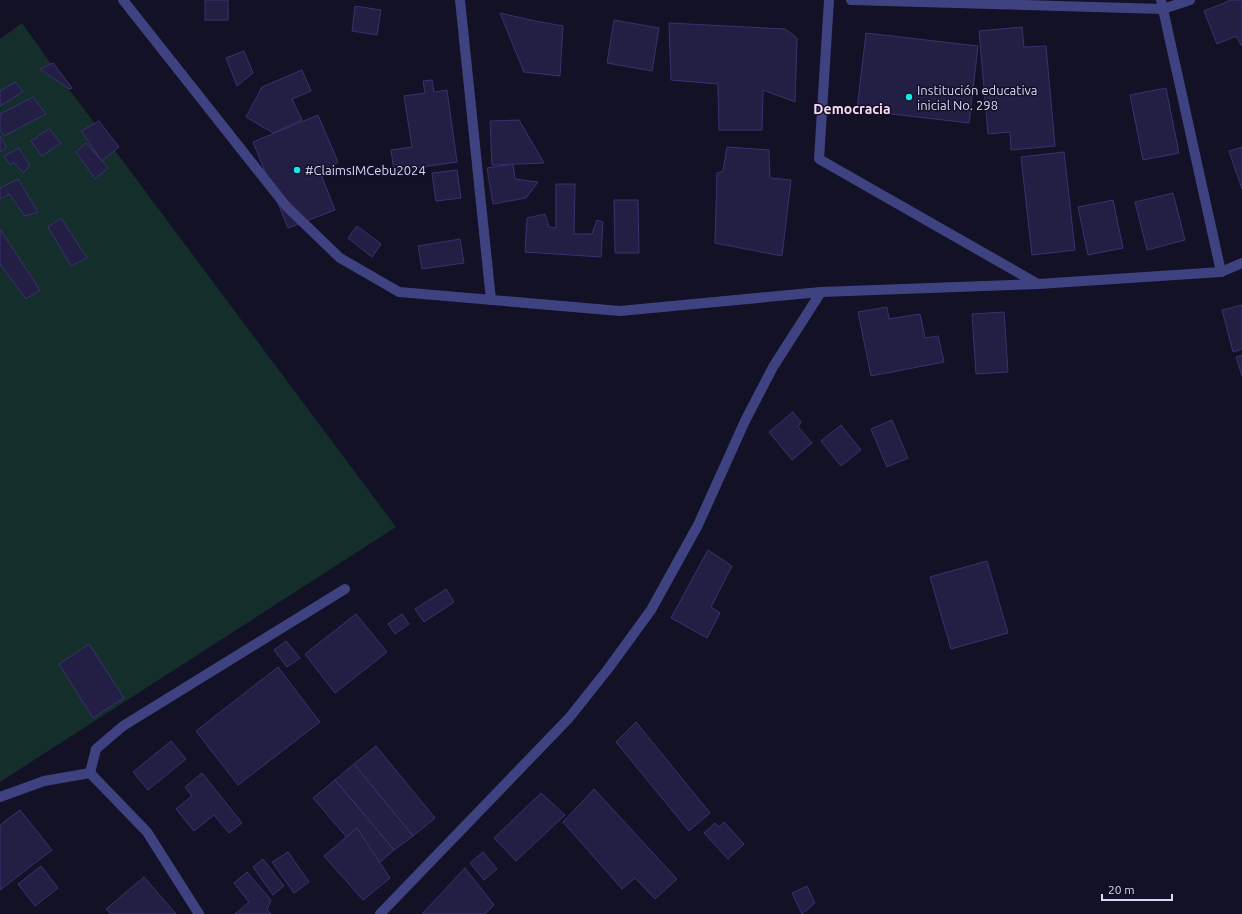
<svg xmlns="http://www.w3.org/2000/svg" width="1242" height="914" font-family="Ubuntu,sans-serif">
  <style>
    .green { fill: #142e2b }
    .building { fill: #231e44; stroke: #39326f }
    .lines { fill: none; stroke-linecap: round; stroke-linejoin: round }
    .minor { stroke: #3f4280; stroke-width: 10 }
    .poi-dot { fill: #11e9ee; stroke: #131125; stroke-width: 1.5 }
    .labels { text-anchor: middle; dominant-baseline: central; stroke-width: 3; stroke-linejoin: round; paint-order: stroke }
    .poi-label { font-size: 13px; fill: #d9d7fc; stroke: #131125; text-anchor: start }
    .neighbourhood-label { font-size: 14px; font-weight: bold; fill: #fcd9f2; stroke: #131125 }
  </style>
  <rect width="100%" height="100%" fill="#131125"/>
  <path class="green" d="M22,23L69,89L396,527L0,782V39Z"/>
  <g class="building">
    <rect x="205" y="0" width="23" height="20"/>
    <path d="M1231,0H1242V45H1241L1236,36L1217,44L1204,11Z"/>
    <path d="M355,6L381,10L377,35L352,31Z"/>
    <path d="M500,13L535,21L563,26L560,76L524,72Z"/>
    <path d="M614,20L659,28L652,71L607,63Z"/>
    <path d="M669,23L785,29L797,38L795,102L763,90L762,130H719L718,84L671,80Z"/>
    <path d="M1022,27L1024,47L1046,46L1055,146L1011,150L1010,132L988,134L979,31Z"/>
    <path d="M866,33L978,46L969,123L857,110Z"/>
    <path d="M244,51L253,73L237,86L226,58Z"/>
    <path d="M53,63L72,88L69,89L40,69Z"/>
    <path d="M302,70L311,91L292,99L302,120L273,133L246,117L262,87Z"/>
    <path d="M432,80L434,92L447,90L457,162L394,171L391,150L412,147L404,96L425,93L423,81Z"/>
    <path d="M15,82L23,92L0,106V91Z"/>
    <path d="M1166,88L1179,153L1143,160L1130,95Z"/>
    <path d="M33,97L46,114L4,136L0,130V114Z"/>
    <path d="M318,115L338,162L322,177L335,210L288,228L253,142Z"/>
    <path d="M519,120L544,163L492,165L490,121Z"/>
    <path d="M99,121L119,147L102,161L81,131Z"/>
    <path d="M49,129L61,143L42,156L31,141Z"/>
    <path d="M0,136L7,147L0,152Z"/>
    <path d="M86,143L108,168L95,179L76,152Z"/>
    <path d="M727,147L769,150L770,178L791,180L782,256L715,243L717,173L723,171Z"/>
    <path d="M1242,147V189L1229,151Z"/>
    <path d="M19,148L30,166L23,173L14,162L10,165L4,156Z"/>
    <path d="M1064,152L1075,250L1032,255L1021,157Z"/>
    <path d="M513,164L515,179L538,182L526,198L493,204L487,168Z"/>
    <path d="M457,170L461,198L436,201L432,173Z"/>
    <path d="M18,179L38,212L25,216L9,194L0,199V188Z"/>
    <path d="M556,184H575L574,234H592L597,220L603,222L601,257L525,252L527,218L545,214L549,227L556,228Z"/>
    <path d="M1173,193L1185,240L1147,250L1135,202Z"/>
    <path d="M614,200H638L639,253H615Z"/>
    <path d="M1113,200L1123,248L1088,255L1078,207Z"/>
    <path d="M61,218L87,258L71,266L48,227Z"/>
    <path d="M357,226L381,244L372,257L348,238Z"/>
    <path d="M0,229L40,290L26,299L0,264Z"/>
    <path d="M460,239L464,263L422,269L418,246Z"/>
    <path d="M1242,305V349L1233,352L1222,310Z"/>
    <path d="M887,307L889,319L920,314L925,338L938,336L944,362L871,376L858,312Z"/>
    <path d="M1004,312L1008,372L976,374L972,314Z"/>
    <path d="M1242,355V376L1236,357Z"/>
    <path d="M793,412L801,422L798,427L812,443L792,460L769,432Z"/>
    <path d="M892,420L908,458L887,467L871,429Z"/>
    <path d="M841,425L861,450L841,466L821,441Z"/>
    <path d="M708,550L732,566L711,607L720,613L707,638L671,618Z"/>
    <path d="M987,561L1008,633L951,649L930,577Z"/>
    <path d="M446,589L454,602L424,622L415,609Z"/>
    <path d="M356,614L387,652L335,693L305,654Z"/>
    <path d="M402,614L409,624L395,634L388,624Z"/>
    <path d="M286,641L300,658L287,667L274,650Z"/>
    <path d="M89,644L124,698L93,718L59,664Z"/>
    <path d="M278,667L320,722L238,785L196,731Z"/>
    <path d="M636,722L710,813L689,831L616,742Z"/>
    <path d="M171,741L186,759L148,790L133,772Z"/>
    <path d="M376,746L435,818L413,836L354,764Z"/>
    <path d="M354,764L413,836L394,850L335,780Z"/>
    <path d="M202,773L242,823L229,833L214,815L194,831L176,809L192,796L185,787Z"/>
    <path d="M335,780L394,850L373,868L313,798Z"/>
    <path d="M594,789L677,879L655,899L635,878L622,889L563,822Z"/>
    <path d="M541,793L565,815L516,861L494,838Z"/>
    <path d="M20,810L52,850L0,890V825Z"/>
    <path d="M724,822L744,844L728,859L704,833L715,823L719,827Z"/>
    <path d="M357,828L390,878L363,900L324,856Z"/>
    <path d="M288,852L309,882L294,893L272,862Z"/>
    <path d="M483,852L497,869L484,880L470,863Z"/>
    <path d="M263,859L284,886L273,895L253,867Z"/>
    <path d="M41,866L58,888L35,906L18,884Z"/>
    <path d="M465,868L494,905L485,914H422Z"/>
    <path d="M247,872L271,900L267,910L271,914H235L249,902L234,883Z"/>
    <path d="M144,877L176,914H111L106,909Z"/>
    <path d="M807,886L815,903L802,914L792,893Z"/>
  </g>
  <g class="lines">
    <g class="minor">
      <path d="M123,0L286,206L340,258L399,292L620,311L821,292L1038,284L1221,272L1242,263"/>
      <path d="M460,0L491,300"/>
      <path d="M829,0L819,159L1038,284"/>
      <path d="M851,0L1163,9L1190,0"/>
      <path d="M1161,0L1221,272"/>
      <path d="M90,773L96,749L123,726L345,589"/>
      <path d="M0,797L44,781L90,773L147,832L199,914"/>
      <path d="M380,914L569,718L608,669L651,610L698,525L745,421L773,367L821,292"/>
    </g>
  </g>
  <g class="poi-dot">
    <circle cx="909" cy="97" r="4"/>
    <circle cx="297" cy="170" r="4"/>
  </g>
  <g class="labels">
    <g class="poi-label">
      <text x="917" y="90">Institución educativa<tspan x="917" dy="15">inicial No. 298</tspan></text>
      <text x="305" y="170">#ClaimsIMCebu2024</text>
    </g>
    <g class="neighbourhood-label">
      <text x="852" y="109">Democracia</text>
    </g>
  </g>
  <path d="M1102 894v6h70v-6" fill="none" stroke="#d9d7fc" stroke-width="2"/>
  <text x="1108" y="894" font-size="12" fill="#d9d7fc" stroke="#131125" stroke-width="3" paint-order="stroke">20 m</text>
</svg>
